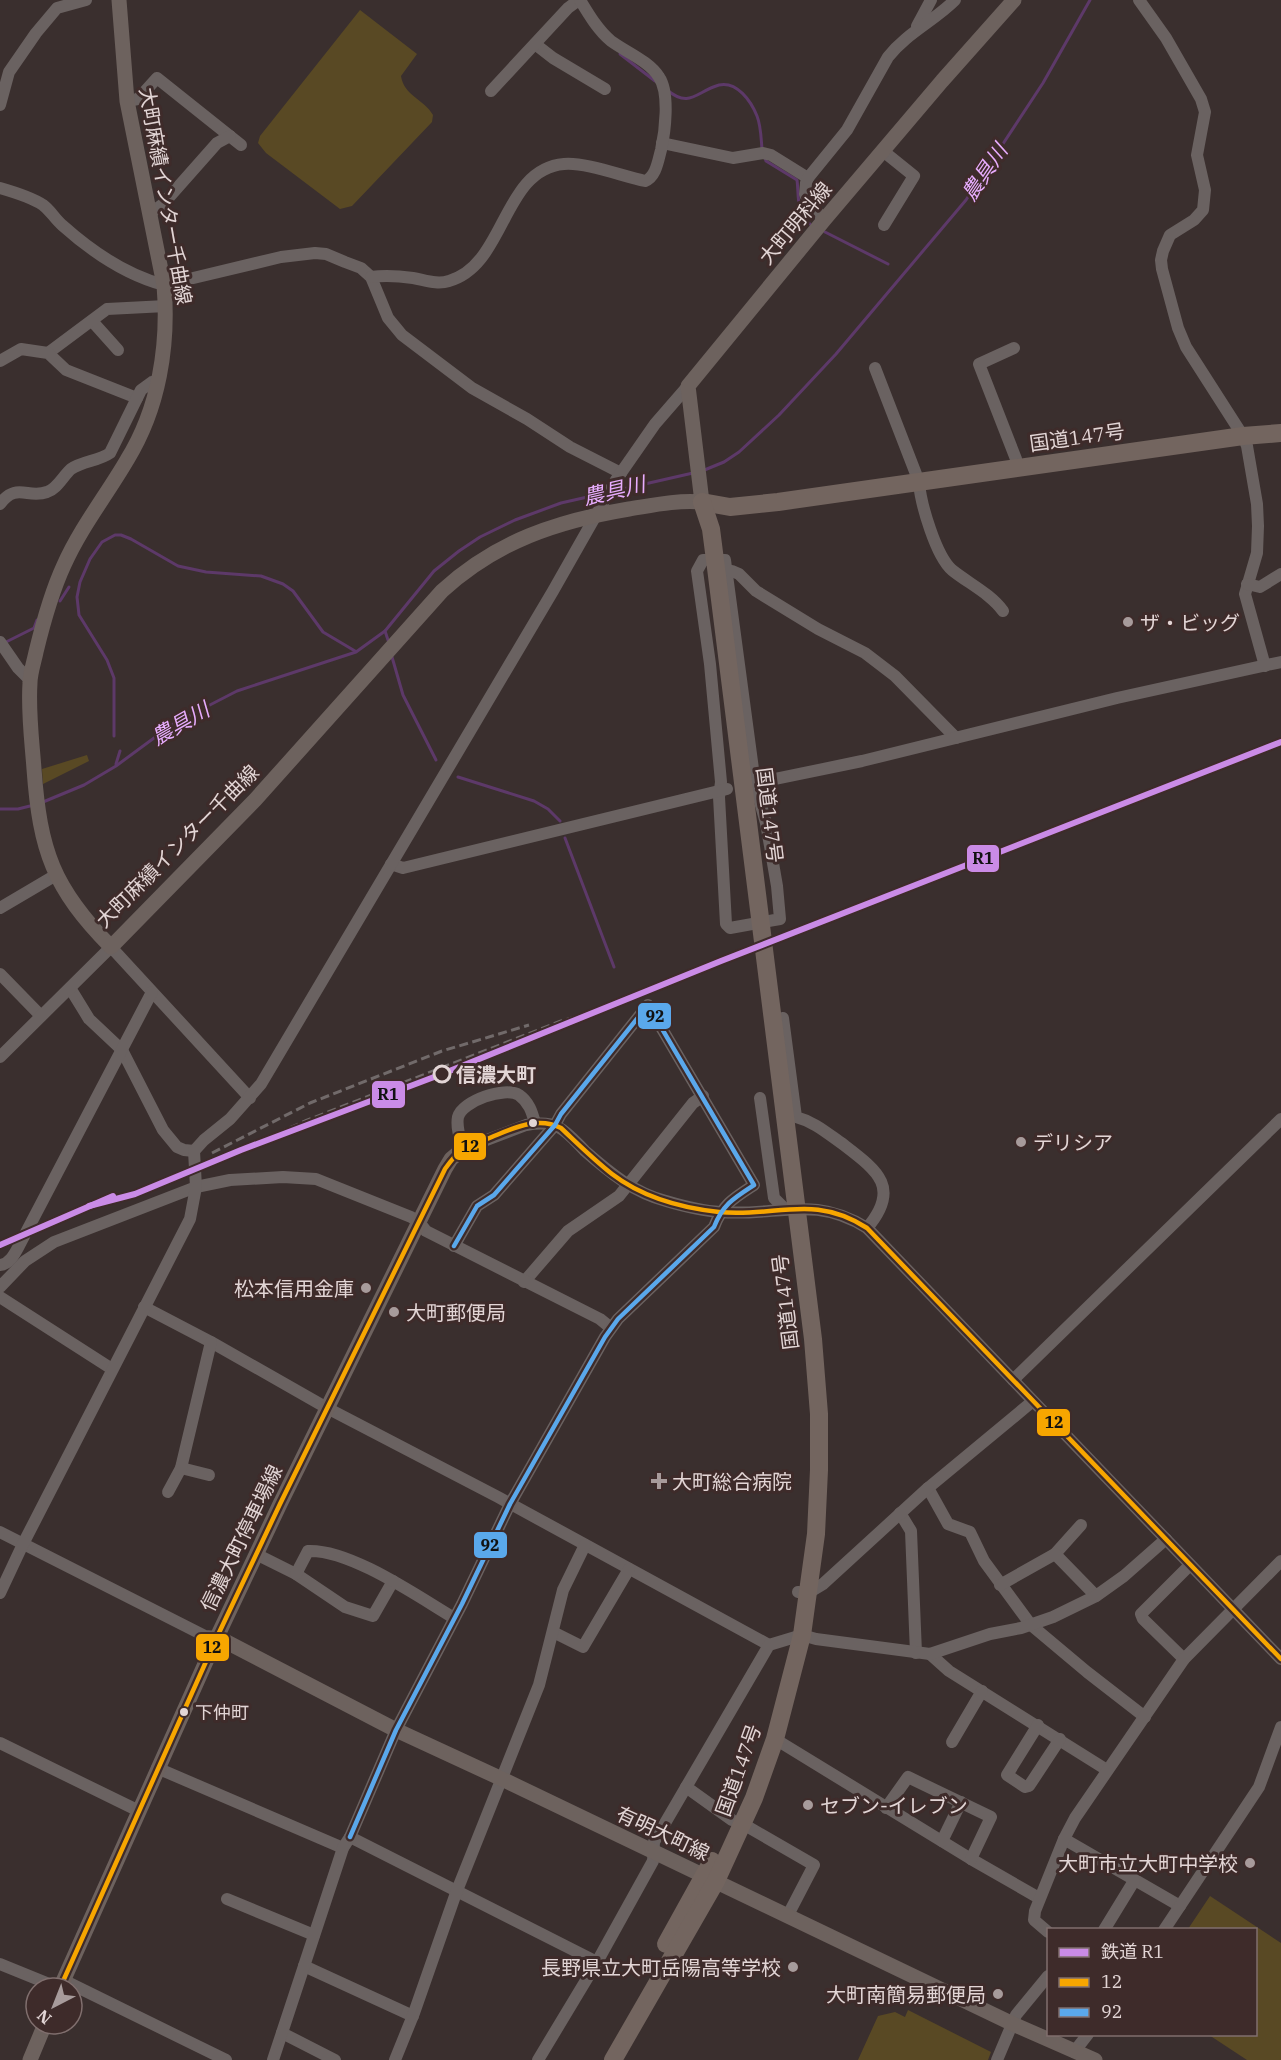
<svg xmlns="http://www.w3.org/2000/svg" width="1281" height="2060" font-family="'IBM Plex Serif','Noto Sans JP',serif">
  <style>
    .green { fill: #594924 }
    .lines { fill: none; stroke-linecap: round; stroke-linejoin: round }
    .stream { stroke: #5d3969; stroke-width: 3 }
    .minor { stroke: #6a6261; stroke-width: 12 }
    .major { stroke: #6d625e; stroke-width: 15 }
    .highway { stroke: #73655f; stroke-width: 18 }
    .rail { stroke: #716a6a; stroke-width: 3; stroke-dasharray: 9 4.5; stroke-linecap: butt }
    .bus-1-casing { stroke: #3e2b2a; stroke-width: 9 }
    .bus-2-casing { stroke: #3e2b2a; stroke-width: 9 }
    .bus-1 { stroke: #f7a600; stroke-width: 4.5 }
    .bus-2 { stroke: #5aa8eb; stroke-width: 4.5 }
    .rail-1-casing { stroke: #3e2b2a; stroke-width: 10 }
    .rail-1 { stroke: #ca8be6; stroke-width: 6 }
    .poi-dot { fill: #a79b9b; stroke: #3e2b2a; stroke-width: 2 }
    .stop-dot { fill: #3e2b2a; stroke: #e2d5d5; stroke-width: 3 }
    .bus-dot { fill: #e2d5d5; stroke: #3e2b2a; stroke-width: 2 }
    .labels { text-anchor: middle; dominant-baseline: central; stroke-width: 6; stroke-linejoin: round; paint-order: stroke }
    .bus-label { font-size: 18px; fill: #e2d5d5; stroke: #3e2b2a; text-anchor: start }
    .street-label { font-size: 20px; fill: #e2d5d5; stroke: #3e2b2a }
    .poi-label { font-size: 20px; fill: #e2d5d5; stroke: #3e2b2a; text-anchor: start }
    .stop-label { font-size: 20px; font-weight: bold; fill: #e2d5d5; stroke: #3e2b2a; text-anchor: start }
    .water-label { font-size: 21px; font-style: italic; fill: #e7acfd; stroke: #3e2b2a }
    .line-badge { stroke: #3e2b2a; stroke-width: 2 }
    .pale-badge-label { font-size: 16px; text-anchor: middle; font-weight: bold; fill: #111 }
  </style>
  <rect width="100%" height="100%" fill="#3a2f2e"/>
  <g class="green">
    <path d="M360,10L417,54L401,76C404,96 424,99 433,115L432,122L352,206L340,209L266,153L258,143L260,136Z"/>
    <path d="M87,755L89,761L43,784L42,769Z"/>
    <path d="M1210,1896L1281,1943V2060H1247L1209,2035L1256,2034V1930L1188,1929Z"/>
    <path d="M908,2010L991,2052L988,2060H858L878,2016L895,2012L905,2017Z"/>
  </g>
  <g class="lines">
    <g class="stream">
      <path d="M620,54L655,81"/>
      <path d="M667,90C690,109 697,91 719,85C737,81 751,101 757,116C761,126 761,138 762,149"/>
      <path d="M765,158L766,161L797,180C799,195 796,216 810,224"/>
      <path d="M825,232L888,264"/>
      <path d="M702,471L724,462L739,452L779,415L836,354L966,200L1043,83L1090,0"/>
      <path d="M614,491L693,473"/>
      <path d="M60,601L69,587"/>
      <path d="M385,631L388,640"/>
      <path d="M6,642L34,628L37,620"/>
      <path d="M392,657L403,695L436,760"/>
      <path d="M114,736V678L107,660L79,615L77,597L80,582L90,559L102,542L115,535H121L131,539L178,566L206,572L261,576L283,584L293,591L323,632L355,651"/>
      <path d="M116,764L120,751"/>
      <path d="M458,777L534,801L548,809L560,821"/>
      <path d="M43,802L84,785L116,766L173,724L237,691L356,652L385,631L434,571L459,551L480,537L515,520L561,503L605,493"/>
      <path d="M0,809H18L34,805"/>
      <path d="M565,838L614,967"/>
    </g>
    <g class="minor">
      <path d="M1139,0L1166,38L1201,99L1205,112L1197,155L1205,190L1203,210L1194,220L1170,235L1163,251L1161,260L1162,269L1178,328L1186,347L1243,436L1247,446L1257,504L1258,526L1257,553L1245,594L1265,666"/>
      <path d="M917,26L931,0"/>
      <path d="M535,44L553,58L605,89"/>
      <path d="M491,91L568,8L579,0"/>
      <path d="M127,101L138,99L157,78L241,145"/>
      <path d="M0,105L9,72L36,33L57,8L86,0"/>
      <path d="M662,143L733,158L763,153L771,155L808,178"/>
      <path d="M883,151L914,176L884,225"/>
      <path d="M0,188C14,192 31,197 43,205C50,210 55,219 62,225C91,251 126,275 164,285L281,257L315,253L326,254L345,262L361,268L371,277L388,318L402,335L472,388L527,419L570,447L621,473"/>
      <path d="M150,211L155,210L163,204L217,143L230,136"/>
      <path d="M824,220L808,201L805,194L806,183L808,178L847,130L888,57C907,33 934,21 955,0"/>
      <path d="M371,277C385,275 399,276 413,278C425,280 437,285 449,281C506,265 502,169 564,164C585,162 622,176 645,181C656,177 658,161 661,150C665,132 670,93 659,77C649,61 626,52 611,41C598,30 589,15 580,0"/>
      <path d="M92,321L118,350"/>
      <path d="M1014,348L979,364L1016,459"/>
      <path d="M48,353L107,309L166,306"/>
      <path d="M0,361L21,349L48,353L66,370L137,398"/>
      <path d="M875,368L916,474"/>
      <path d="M919,483C921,505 936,556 952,570C968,583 991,594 1003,611"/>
      <path d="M0,504C16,482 28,499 47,492C57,489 63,476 71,469C83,461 99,461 110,453L141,390L152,382L159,380"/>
      <path d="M706,560H703L697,571L710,664L721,782L719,797L726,924L730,928L780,919L777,886L766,823L755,784L725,560H715"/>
      <path d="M725,571H732L739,574L756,591L818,629L865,653L895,676L956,738"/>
      <path d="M1247,584L1260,587L1281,574"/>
      <path d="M0,642L18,668L30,680"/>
      <path d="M751,784L862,761L1117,698L1281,662"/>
      <path d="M391,864L403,868L727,789"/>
      <path d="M0,908L56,875"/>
      <path d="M0,974L41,1016"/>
      <path d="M70,988L89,1019L122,1050L163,1130L177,1147L184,1150L194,1151"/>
      <path d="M783,1018L796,1117C815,1122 828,1134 844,1145C878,1171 901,1188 867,1228"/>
      <path d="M0,1057L111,947L250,1098"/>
      <path d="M760,1098L774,1198L785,1209"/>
      <path d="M535,1123C532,1112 529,1102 519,1095C505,1086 462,1101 458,1117C456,1127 460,1139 463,1149L526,1125C536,1123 548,1122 558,1127C568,1132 577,1143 585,1151C609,1172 634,1193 666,1201C683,1206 702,1211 720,1212C776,1217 813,1194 867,1228L1281,1659"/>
      <path d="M0,1265C11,1264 16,1251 21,1242L152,992"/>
      <path d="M524,1282L568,1231L619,1196L693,1103L703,1096"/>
      <path d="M0,1287L25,1261L54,1242L196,1187L230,1180L283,1177L316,1179L411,1217L419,1222L426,1231L600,1319L611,1328"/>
      <path d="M0,1297L112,1369"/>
      <path d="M144,1307L211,1342L327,1408L498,1497L769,1645"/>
      <path d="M1013,1380L1281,1119"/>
      <path d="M181,1468L209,1475"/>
      <path d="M928,1488L948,1524L970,1532L984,1561L1031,1625L1087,1672L1145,1717"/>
      <path d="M168,1492L181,1468L211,1342"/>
      <path d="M900,1513L911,1531L916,1653"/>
      <path d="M0,1532L205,1636L217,1637"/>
      <path d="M256,1554L296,1574L345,1607L373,1616L393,1581"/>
      <path d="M1055,1554L1081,1525"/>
      <path d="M296,1574L308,1551C350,1549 417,1596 454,1618"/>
      <path d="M1000,1585L1055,1554L1096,1596"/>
      <path d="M798,1592L808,1593L823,1584L928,1488L1033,1401"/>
      <path d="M0,1593L23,1544L190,1219L196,1187L194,1151L204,1140L230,1119L261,1084L553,591L616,480L655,424L688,386"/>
      <path d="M553,1632L583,1647L629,1569"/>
      <path d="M930,1654L949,1671L1107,1770"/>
      <path d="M1184,1659L1143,1619L1141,1614L1190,1565"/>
      <path d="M1038,1725L1007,1775L1025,1787L1029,1786L1060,1739"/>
      <path d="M775,1739L971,1859L1039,1898"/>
      <path d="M952,1742L982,1691"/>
      <path d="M0,1743L139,1811"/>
      <path d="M157,1768L343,1848"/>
      <path d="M686,1787L732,1820"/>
      <path d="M886,1808L908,1777L991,1817L971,1859"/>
      <path d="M743,1824L814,1865L788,1915"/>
      <path d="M350,1837L396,1730L462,1604L510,1504L605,1337L618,1319L714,1227C723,1204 734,1198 754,1185L648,1005L561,1114L555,1125L494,1195L477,1206L454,1246"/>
      <path d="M1064,1839L1180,1906"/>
      <path d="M942,1841L961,1802"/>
      <path d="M227,1899L314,1935"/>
      <path d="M1104,1930L1134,1881"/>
      <path d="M1164,1930L1259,1787L1281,1727"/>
      <path d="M1048,1932L1034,1920L1035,1911L1064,1839L1075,1818L1184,1659L1281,1561"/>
      <path d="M0,1964L59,1988"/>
      <path d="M304,1966L413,2016"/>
      <path d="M63,1980L226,2060"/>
      <path d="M282,2033L335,2060"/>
      <path d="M1074,2052L1088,2034"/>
      <path d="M273,2060L343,1848L350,1837L597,1962"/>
      <path d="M395,2060L414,2013L456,1893L539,1685L563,1590L585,1545"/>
      <path d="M538,2060L597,1962L653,1861L654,1842L769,1645L802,1635L816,1639L930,1654L990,1634L1021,1628L1053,1617L1096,1596L1124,1576L1166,1539"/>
      <path d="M997,2060L1016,2015L1048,1976"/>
    </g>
    <g class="major">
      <path d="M119,0L127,101L164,285C169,346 159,408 127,460C106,496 81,527 64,565C51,593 43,623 36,652C34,662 30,673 30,683C28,712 32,741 34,769C40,851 53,888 111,947L255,800L442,591C497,541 557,521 629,509C654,505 677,500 702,502L688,386L824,220L942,81L1014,0"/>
      <path d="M217,1637L396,1730L502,1779L1013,2024L1095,2060"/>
      <path d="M60,1988L217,1637L280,1504L445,1169L451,1159L463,1149"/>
      <path d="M30,2060L45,2024"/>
    </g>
    <g class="highway">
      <path d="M702,502L730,507L778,502L1243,436L1281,433"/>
      <path d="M666,1944L712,1861"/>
      <path d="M613,2060L716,1881L754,1798L775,1739L802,1635L816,1534L819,1470V1414L813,1339L715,560L711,529L702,502"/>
    </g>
    <g class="rail">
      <path d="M241,1150L305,1121L561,1021L600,1010"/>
      <path d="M212,1153L310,1103L442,1051L529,1025"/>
    </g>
    <g class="bus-1-casing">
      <path id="bus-1" d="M60,1988L217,1637L280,1504L445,1169C450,1162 454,1156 461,1151C469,1146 479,1143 487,1139C510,1130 536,1115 561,1128C578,1144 594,1160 612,1174C642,1197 682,1208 719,1212C775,1218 813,1193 867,1228L1281,1659"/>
    </g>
    <g class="bus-2-casing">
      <path id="bus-2" d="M350,1837L396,1730L462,1604L510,1504L605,1337L618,1319L714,1227C723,1204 734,1198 754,1185L648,1005L561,1114L555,1125L494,1195L477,1206L454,1246"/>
    </g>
    <use href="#bus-1" class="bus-1"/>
    <use href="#bus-2" class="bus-2"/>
    <g class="rail-1-casing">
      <g id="rail-1">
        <path d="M89,1206L135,1194L241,1150L442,1074L721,961L1281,742"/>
        <path d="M0,1245L113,1196"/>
      </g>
    </g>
    <use href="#rail-1" class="rail-1"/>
  </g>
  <g class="poi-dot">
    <circle cx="1128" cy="622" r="6"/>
    <circle cx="1021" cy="1142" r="6"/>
    <circle cx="366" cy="1288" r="6"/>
    <circle cx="394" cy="1312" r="6"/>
    <path d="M656 1472h6v6h6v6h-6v6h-6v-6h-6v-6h6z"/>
    <circle cx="808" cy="1805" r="6"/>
    <circle cx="1250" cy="1863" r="6"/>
    <circle cx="793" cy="1967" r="6"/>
    <circle cx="998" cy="1994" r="6"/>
  </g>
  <circle class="stop-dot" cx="442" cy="1074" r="8"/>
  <g class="bus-dot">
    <circle cx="533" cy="1123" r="5"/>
    <circle cx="184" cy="1712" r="5"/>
  </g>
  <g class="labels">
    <g class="bus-label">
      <text x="195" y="1712">下仲町</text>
    </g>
    <g class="street-label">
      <text transform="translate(166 196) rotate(80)">大町麻績インター千曲線</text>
      <text transform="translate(795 223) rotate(-50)">大町明科線</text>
      <text transform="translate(1077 437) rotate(-8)">国道147号</text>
      <text transform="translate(770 815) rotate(83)">国道147号</text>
      <text transform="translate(177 846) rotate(-45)">大町麻績インター千曲線</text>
      <text transform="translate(785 1302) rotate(-97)">国道147号</text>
      <text transform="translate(241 1538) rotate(-64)">信濃大町停車場線</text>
      <text transform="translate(738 1770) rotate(-70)">国道147号</text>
      <text transform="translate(663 1833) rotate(25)">有明大町線</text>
    </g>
    <g class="poi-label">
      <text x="1140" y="622">ザ・ビッグ</text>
      <text x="1033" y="1142">デリシア</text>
      <text x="354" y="1288" text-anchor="end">松本信用金庫</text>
      <text x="406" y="1312">大町郵便局</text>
      <text x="672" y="1481">大町総合病院</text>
      <text x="820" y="1805">セブン-イレブン</text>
      <text x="1238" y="1863" text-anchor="end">大町市立大町中学校</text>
      <text x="781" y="1967" text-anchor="end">長野県立大町岳陽高等学校</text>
      <text x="986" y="1994" text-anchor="end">大町南簡易郵便局</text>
    </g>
    <g class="stop-label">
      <text x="456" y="1074">信濃大町</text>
    </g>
    <g class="water-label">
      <text transform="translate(984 172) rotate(-56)">農具川</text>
      <text transform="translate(614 490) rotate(-13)">農具川</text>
      <text transform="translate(180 723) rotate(-30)">農具川</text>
    </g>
  </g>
  <g class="line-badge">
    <rect x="966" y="844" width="34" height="29" rx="6" fill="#ca8be6"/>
    <rect x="637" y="1002" width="35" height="28" rx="6" fill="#5aa8eb"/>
    <rect x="371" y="1080" width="35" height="29" rx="6" fill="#ca8be6"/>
    <rect x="453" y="1132" width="34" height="29" rx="6" fill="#f7a600"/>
    <rect x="1036" y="1408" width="35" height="29" rx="6" fill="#f7a600"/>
    <rect x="473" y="1531" width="35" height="28" rx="6" fill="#5aa8eb"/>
    <rect x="195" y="1633" width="35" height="29" rx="6" fill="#f7a600"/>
  </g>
  <g class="pale-badge-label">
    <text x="983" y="864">R1</text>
    <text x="655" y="1022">92</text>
    <text x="388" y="1100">R1</text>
    <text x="470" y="1152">12</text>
    <text x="1054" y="1428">12</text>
    <text x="490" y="1551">92</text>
    <text x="212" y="1653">12</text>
  </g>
  <rect x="1047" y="1928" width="210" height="108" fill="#3e2b2a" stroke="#806f6e" stroke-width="1.5"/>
  <rect x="1059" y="1948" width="30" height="9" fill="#ca8be6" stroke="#806f6e" stroke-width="1.5"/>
  <text x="1101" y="1958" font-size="18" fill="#e2d5d5">鉄道 R1</text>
  <rect x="1059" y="1978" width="30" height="9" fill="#f7a600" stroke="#806f6e" stroke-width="1.5"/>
  <text x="1101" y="1988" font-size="18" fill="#e2d5d5">12</text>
  <rect x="1059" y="2008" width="30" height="9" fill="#5aa8eb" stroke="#806f6e" stroke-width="1.5"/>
  <text x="1101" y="2018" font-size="18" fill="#e2d5d5">92</text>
  <g transform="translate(54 2006) rotate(222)"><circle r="28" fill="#3e2b2a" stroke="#806f6e" stroke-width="1.5"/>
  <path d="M0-4.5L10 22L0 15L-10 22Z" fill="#a79b9b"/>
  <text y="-9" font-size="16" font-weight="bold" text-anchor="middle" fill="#e2d5d5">N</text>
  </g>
</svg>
